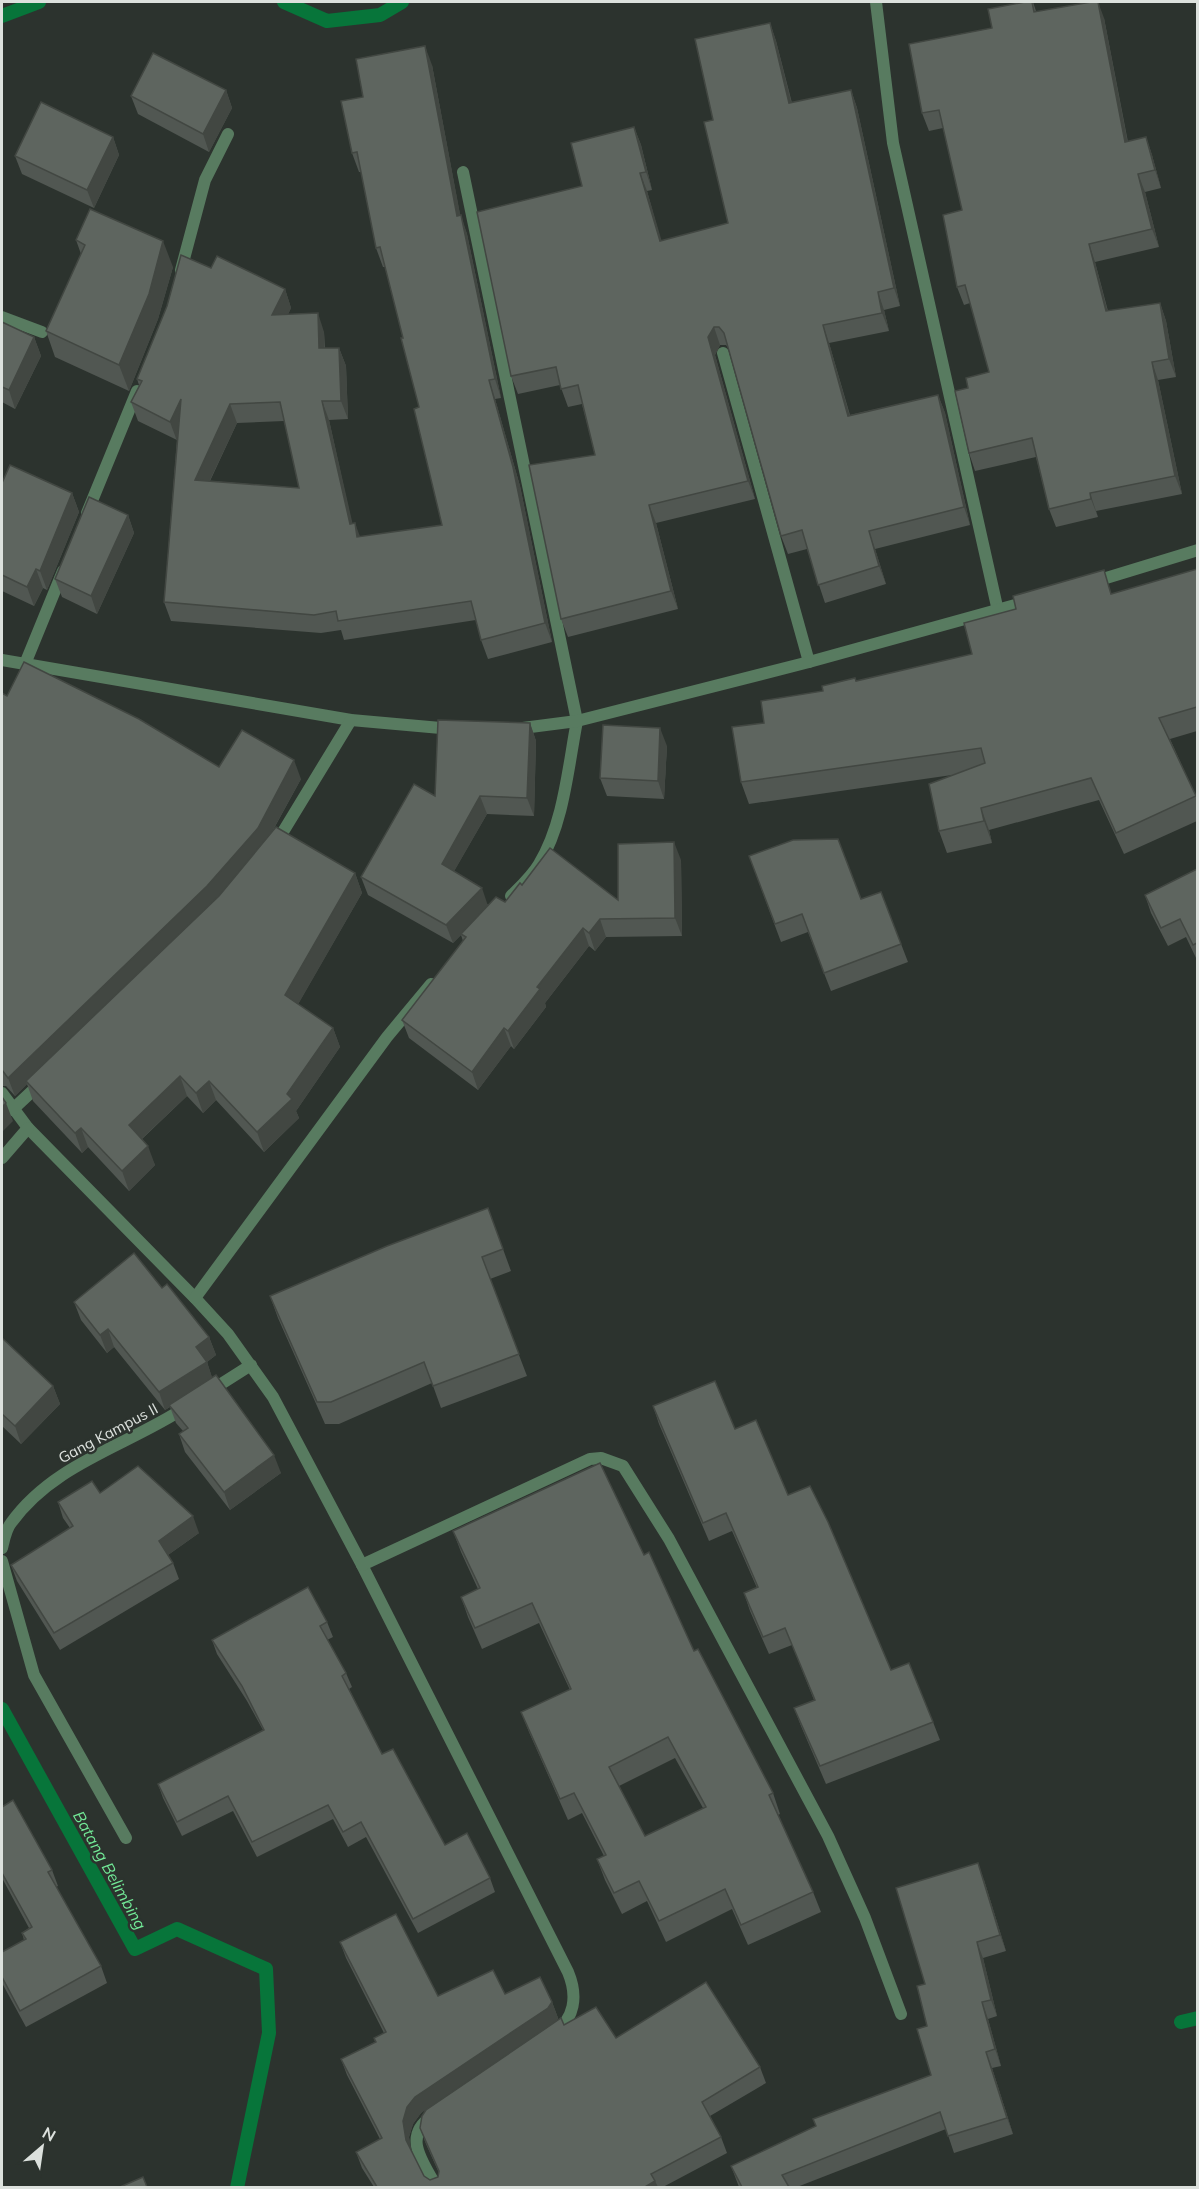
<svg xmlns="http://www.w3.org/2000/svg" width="1199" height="2189" font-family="Mulish,sans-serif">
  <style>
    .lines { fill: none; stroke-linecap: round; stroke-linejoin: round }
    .stream { stroke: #07753a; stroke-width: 14 }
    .minor { stroke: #587b60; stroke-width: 12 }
    .wall { fill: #515752; fill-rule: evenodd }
    .shaded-wall { fill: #424742 }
    .building { fill: #5e655f; stroke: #424742; stroke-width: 1.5; fill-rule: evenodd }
    .labels { text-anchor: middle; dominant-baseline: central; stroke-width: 5; stroke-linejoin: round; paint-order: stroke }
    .street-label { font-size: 15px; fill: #dce1dd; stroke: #2c332e }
    .water-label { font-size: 16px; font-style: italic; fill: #72e997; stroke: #2c332e }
  </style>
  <rect width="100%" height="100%" fill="#2c332e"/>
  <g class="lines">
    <g class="stream">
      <path d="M284,2L327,21L380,15L402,2"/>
      <path d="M2,16L39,2"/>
      <path d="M2,1709L135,1949L177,1929L266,1969L269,2033L237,2188"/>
      <path d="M1181,2022L1198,2018"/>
    </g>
    <g class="minor">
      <path d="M876,2L893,143L998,611"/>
      <path d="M463,172L577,721C568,767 564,823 539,864C532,876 521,886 511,896"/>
      <path d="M181,270L205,180L228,134"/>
      <path d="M2,317L42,332"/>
      <path d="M723,353L809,662"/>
      <path d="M87,513L137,391"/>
      <path d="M1093,582L1198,550"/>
      <path d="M2,660L351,720L452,729"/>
      <path d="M25,664L63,571"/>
      <path d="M515,729L577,721L809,662L1030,601"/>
      <path d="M275,845L351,720"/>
      <path d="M2,1093L28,1128L195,1298L228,1334L273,1397L362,1565L568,1972C578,1996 575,2019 553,2034"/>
      <path d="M12,1110L42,1082"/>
      <path d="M2,1158L28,1128"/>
      <path d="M195,1298L387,1037L431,984"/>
      <path d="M210,1391L251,1365"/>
      <path d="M2,1548C4,1540 6,1529 11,1523C54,1463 127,1446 186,1407"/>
      <path d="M2,1561L34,1675L126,1838"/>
      <path d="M362,1565L590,1459L601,1458L623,1466L669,1539L828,1836L865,1918L901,2014"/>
      <path d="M432,2116C401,2137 424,2163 437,2188"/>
    </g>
  </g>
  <g class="wall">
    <path d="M1033,2L1036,11L1104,18L1128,142L1146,137L1152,155L1161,188L1145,192L1159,247L1095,262L1108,311L1160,303L1166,321L1176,377L1158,380L1182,494L1096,511L1098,517L1056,527L1049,509L1036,457L975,471L969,453L968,388L989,372L970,303L964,305L957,287L962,210L943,128L929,131L922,113Z"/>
    <path d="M770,23L776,41L792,103L851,90L857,108L900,306L884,310L889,331L829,343L850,415L938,395L945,413L970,525L875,549L886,584L825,603L807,549L788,554L781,536L729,349L726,345H720L715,355L755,499L656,523L678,609L568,637L561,619L595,455L582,404L568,407L560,385L518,394L511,376L582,186L634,127L641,145L652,190L647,191L661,241L728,223L713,120Z"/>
    <path d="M432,65L460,215L467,234L501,398L495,399L520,486L552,642L488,659L481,640L476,620L344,640L341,630L321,633L171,621L164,602L177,440L138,421L131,402L139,385L137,379L211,268L285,289L291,308L288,314L324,332L325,348H339L346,366L348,419L329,420L352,524L360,537L442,525L419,407L403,338L385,267H383L376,248L361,172H359L352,153L363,97ZM284,421L299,488L210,481L237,423Z"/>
    <path d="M226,90L232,108L209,152L138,114L131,96Z"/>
    <path d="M113,137L119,155L94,208L22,174L15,156Z"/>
    <path d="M76,240L173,267L158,319L129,391L55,357L46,331L81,254Z"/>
    <path d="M2,322L34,337L41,356L15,409L2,402Z"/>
    <path d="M2,483L72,493L79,512L47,590L43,588L34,606L2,591Z"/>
    <path d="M128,515L134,533L97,614L62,597L55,579Z"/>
    <path d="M1197,569V731L1170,739L1197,799V821L1124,854L1099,800L989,830L992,843L947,853L939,831L952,775L749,804L741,782L764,723L823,691L856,681L972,654L1113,594Z"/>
    <path d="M2,693L7,696L219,767L301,779L272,832L355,873L362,893L298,1004L333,1028L340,1047L296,1111L299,1118L264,1152L216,1100L203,1113L187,1096L142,1139L155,1165L129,1191L88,1147L82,1153L33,1101L27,1084L15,1096L6,1086H2Z"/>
    <path d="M530,723L536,741L534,816L487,814L454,871L488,905L505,902L522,885L618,900L681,860L682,936L606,937L595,951L589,946L545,1003L546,1007L514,1049L511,1046L478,1090L409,1038L402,1020L463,941L461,935L453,943L368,895L361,877L435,796Z"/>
    <path d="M667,746L664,799L607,796L600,778Z"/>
    <path d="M749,856L861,899L881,892L908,962L831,991L808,932L781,942Z"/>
    <path d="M1197,869V960L1186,937L1168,946L1151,913L1145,895Z"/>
    <path d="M488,1208L511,1271L490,1279L527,1376L441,1408L432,1383L339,1424H325L278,1318L270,1296Z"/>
    <path d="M162,1288L209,1337L216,1355L207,1362L212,1378L281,1473L230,1510L185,1452L179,1434L183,1431L176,1423L170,1407L165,1410L114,1347L107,1353L81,1320L74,1302Z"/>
    <path d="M2,1338L53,1386L60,1404L21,1444L2,1426Z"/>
    <path d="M653,1406L735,1429L788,1495L891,1670L933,1722L940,1740L826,1784L801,1726L794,1708L814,1700L792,1645L769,1654L750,1611L744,1593L757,1588L732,1531L709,1541L659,1424Z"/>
    <path d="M100,1493L199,1533L168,1555L173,1563L179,1579L60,1650L17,1581L11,1565L70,1528L63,1518L58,1502Z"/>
    <path d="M453,1531L644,1555L694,1651L773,1793L780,1814L778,1815L813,1892L821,1912L748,1945L732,1909L666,1942L647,1901L622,1914L605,1880L597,1859L604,1856L582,1813L568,1820L529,1732L521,1712L570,1690L539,1623L482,1649L468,1617L461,1597L478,1589L461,1552ZM675,1758L703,1808L645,1836L619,1786Z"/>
    <path d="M327,1622L333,1637L327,1640L346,1673L352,1687L349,1689L382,1754L445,1845L490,1878L495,1892L418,1933L366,1837L348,1847L333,1819L257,1857L233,1811L182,1836L163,1798L158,1784L263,1730L247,1701L217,1654L212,1640Z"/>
    <path d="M2,1807L52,1870L58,1886L56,1887L101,1966L107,1983L26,2027L2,1983V1952L24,1940L22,1933L29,1928L2,1878Z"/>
    <path d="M984,1880L1006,1951L983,1958L997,2016L988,2019L1001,2066L992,2068L1013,2134L954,2153L946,2129L797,2187H739L731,2166L931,2075L927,2026L925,1984Z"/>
    <path d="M340,1942L438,1996L505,1994L552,2002L558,2018L556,2022L564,2025L616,2038L760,2067L766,2083L710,2116L721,2137L727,2153L663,2187H374L362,2168L356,2152L380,2139L347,2075L341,2059L375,2042L374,2038L384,2033L346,1958ZM425,2110L420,2128L426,2144L439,2173L438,2177L430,2180L424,2176L411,2150L409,2137L413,2124L421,2113Z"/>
  </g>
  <g class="shaded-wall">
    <path d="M1098,2L1104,18L1131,160L1125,142Z"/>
    <path d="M770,23L776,41L796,121L789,103Z"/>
    <path d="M425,46L432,65L464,235L457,216Z"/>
    <path d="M226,90L232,108L209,152L203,134Z"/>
    <path d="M851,90L857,108L900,306L894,288Z"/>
    <path d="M634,127L641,145L652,190L646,172Z"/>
    <path d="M113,137L119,155L94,208L87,190Z"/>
    <path d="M1146,137L1152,155L1161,188L1155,170Z"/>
    <path d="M640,173L647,191L667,259L660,241Z"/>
    <path d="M1138,174L1145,192L1159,247L1152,229Z"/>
    <path d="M461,215L467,234L501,398L495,379Z"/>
    <path d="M163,241L173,267L158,319L129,391L119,365Z"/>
    <path d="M1089,244L1095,262L1112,329L1106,311Z"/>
    <path d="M285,289L291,308L279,334L272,315Z"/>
    <path d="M878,292L884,310L889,331L882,313Z"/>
    <path d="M1160,303L1166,321L1176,377L1169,359Z"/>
    <path d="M318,313L324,332L325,367L319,348Z"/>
    <path d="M823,325L829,343L855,434L848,416Z"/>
    <path d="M714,327L720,345L715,355L755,499L748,481L708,337Z"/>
    <path d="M34,337L41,356L15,409L9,390Z"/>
    <path d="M339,348L346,366L348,419L341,401Z"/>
    <path d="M1152,362L1158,380L1182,494L1175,476Z"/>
    <path d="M489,380L495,399L520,486L552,642L545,623Z"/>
    <path d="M938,395L945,413L970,525L964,507Z"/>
    <path d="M181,399L177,441L170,422Z"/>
    <path d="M322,401L329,420L357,543L350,524Z"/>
    <path d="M230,404L237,423L201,499L195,480Z"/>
    <path d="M72,493L79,512L47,590L40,571Z"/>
    <path d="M1090,493L1098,517L1091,499Z"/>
    <path d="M649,505L656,523L678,609L671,591Z"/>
    <path d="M128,515L134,533L97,614L91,596Z"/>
    <path d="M355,523L362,542L357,537Z"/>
    <path d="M869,531L875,549L886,584L879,566Z"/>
    <path d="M36,569L43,588L34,606L27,587Z"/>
    <path d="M530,723L536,741L534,816L527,798Z"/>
    <path d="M660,728L667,746L664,799L658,781Z"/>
    <path d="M294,760L301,779L264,846L214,904L26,1081L27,1084L15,1096L8,1078Z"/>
    <path d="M480,796L487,814L448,882L442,864Z"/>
    <path d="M981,808L989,830L992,843L984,821Z"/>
    <path d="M674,842L681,860L682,936L675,918Z"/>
    <path d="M355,873L362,893L292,1015L285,995Z"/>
    <path d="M482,888L488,906L453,943L446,925Z"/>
    <path d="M600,919L606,937L595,951L589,933Z"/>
    <path d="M583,928L589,946L545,1003L546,1007L514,1049L508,1031L537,987Z"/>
    <path d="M333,1028L340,1047L296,1111L299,1118L264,1152L257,1132L287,1094Z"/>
    <path d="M504,1028L511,1046L478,1090L472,1072Z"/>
    <path d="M180,1076L187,1096L136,1144L129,1125Z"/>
    <path d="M209,1081L216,1100L203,1113L196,1093Z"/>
    <path d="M6,1103L13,1121L2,1132V1107Z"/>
    <path d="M81,1128L88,1147L82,1153L75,1133Z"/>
    <path d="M148,1146L155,1165L129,1191L122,1171Z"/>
    <path d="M108,1329L114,1347L107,1353L100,1335Z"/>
    <path d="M209,1337L216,1355L207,1362L213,1380L165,1410L159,1392L196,1347Z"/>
    <path d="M53,1386L60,1404L21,1444L15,1426Z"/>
    <path d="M274,1455L281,1473L230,1510L224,1492Z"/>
    <path d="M193,1516L199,1533L165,1557L159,1541Z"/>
    <path d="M978,1863L984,1880L1006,1951L1000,1935Z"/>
    <path d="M977,1942L983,1958L997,2016L991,2000Z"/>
    <path d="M552,2002L558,2018L554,2024L421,2113L413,2124L409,2137L412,2156L406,2140L403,2121L407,2107L415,2097Z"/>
    <path d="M982,2002L988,2019L1001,2066L995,2049Z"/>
    <path d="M986,2052L992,2068L1013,2134L1007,2118Z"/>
    <path d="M655,2181L658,2187H645Z"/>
  </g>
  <g class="building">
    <path d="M1025,2H1032L1034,12L1091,2H1098L1125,142L1146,137L1155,170L1138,174L1152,229L1089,244L1106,311L1160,303L1169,359L1152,362L1175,476L1090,493L1091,499L1049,509L1032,438L969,453L955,391L968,388L966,378L989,372L965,285L957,287L943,215L962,210L939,110L922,113L909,44L992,28L988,9Z"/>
    <path d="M770,23L789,103L851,90L894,288L878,292L882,313L823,325L848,416L938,395L964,507L869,531L879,566L818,585L802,530L781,536L724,333L719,327H714L708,337L748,481L649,505L671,591L561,619L529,465L595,455L578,385L561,389L556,367L511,376L477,212L582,186L571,143L634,127L646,172L640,173L660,241L728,223L704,122L713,120L695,39Z"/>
    <path d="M425,46L457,216L461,215L495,379L489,380L513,467L545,623L481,640L471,601L338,621L336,611L314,615L164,602L181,399L170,422L131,402L142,381L137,379L167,306L181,255L211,268L217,256L285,289L272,315L318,313L319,348H339L341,401H322L350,524L355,523L357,537L442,525L414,409L419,407L401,338H403L380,247L376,248L357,152L352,153L341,101L363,97L356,59ZM280,402L299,488L195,480L230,404Z"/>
    <path d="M153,53L226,90L203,134L131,96Z"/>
    <path d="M41,102L113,137L87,190L15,156Z"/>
    <path d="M90,209L163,241L149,294L119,365L46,331L85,245L76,240Z"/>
    <path d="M2,322L34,337L9,390L2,387Z"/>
    <path d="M10,465L72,493L40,571L36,569L27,587L2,575V483Z"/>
    <path d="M89,497L128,515L91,596L55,579Z"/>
    <path d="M1197,569V707L1159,718L1196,796L1116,833L1091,778L981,808L984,821L939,831L929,784L985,763L981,748L741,782L732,727L764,723L761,701L823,691L822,686L855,678L856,681L972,654L964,623L1016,609L1013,596L1104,570L1111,594Z"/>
    <path d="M24,662L139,719L219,767L242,730L294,760L258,828L207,886L8,1078L2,1070V693L7,696Z"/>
    <path d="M438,720L530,723L527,798L480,796L442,864L482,888L446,925L361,877L414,784L435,796Z"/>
    <path d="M603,725L660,728L658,781L600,778Z"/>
    <path d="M276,827L355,873L285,995L333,1028L287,1094L292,1099L257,1132L209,1081L196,1093L180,1076L129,1125L148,1146L122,1171L81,1128L75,1133L26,1081L219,896Z"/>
    <path d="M838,839L861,899L881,892L901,944L824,973L802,914L775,924L749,856L793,840Z"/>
    <path d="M674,842L675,918L600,919L589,933L583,928L537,987L540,989L508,1031L504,1028L472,1072L402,1020L466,937L461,934L496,897L505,902L520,883L522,885L550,848L618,900V844Z"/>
    <path d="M1197,869V943L1193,945L1180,919L1161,928L1145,895Z"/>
    <path d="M2,1097L6,1103L2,1107Z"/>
    <path d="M488,1208L503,1249L482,1257L519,1354L433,1386L424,1362L331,1402H317L270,1296L387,1246Z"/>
    <path d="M134,1253L162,1288L167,1284L209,1337L196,1347L207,1362L159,1392L108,1329L100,1335L74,1302Z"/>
    <path d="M2,1338L53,1386L15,1426L2,1414Z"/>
    <path d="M216,1375L274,1455L224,1492L179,1434L188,1428L169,1405Z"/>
    <path d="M715,1381L735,1429L756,1420L788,1495L810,1486L828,1522L891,1670L909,1663L933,1722L820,1766L794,1708L815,1700L785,1628L763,1637L744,1593L758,1587L726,1513L703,1523L653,1406Z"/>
    <path d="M600,1463L644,1555L649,1552L694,1651L698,1649L773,1793L769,1795L813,1892L741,1925L725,1889L659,1921L639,1881L614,1893L597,1859L606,1855L574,1793L560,1799L521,1712L571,1689L532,1603L475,1628L461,1597L480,1588L453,1531ZM668,1737L706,1807L645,1836L609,1767Z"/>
    <path d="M138,1466L193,1516L159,1541L173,1563L54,1633L11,1565L73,1526L58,1502L92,1481L100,1493Z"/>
    <path d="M308,1587L327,1622L320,1626L346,1673L342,1676L382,1754L393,1749L445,1845L467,1833L490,1878L413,1919L361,1822L343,1832L328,1805L252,1842L228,1796L177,1822L158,1784L264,1730L242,1686L212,1640Z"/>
    <path d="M13,1800L52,1870L48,1872L101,1966L20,2011L2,1977V1952L26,1939L22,1933L32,1927L2,1873V1807Z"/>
    <path d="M978,1863L1000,1935L977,1942L991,2000L982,2002L995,2049L986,2052L1007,2118L948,2136L940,2112L782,2175L789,2187H742L731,2166L816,2126L813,2119L931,2075L917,2029L927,2026L917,1986L925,1984L896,1888Z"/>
    <path d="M396,1914L438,1996L493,1970L505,1994L540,1977L552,2002L548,2008L415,2097L407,2107L403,2121L406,2140L424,2176L430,2180L438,2177L439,2171L420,2128L422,2116L426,2110L561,2018L564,2025L596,2007L616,2038L706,1982L760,2067L702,2102L721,2137L651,2174L655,2181L645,2187H377L356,2152L382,2138L341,2059L376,2042L374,2038L386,2032L340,1942Z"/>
    <path d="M143,2177L147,2187H120Z"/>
  </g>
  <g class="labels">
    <g class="street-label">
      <text transform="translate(108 1433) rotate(-28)">Gang Kampus II</text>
    </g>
    <g class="water-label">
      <text transform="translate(110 1870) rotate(61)">Batang Belimbing</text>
    </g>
  </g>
  <rect width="1199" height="2189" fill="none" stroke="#dce1dd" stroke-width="6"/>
  <g transform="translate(42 2147) rotate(29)" stroke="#2c332e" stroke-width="4.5" paint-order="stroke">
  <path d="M0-4.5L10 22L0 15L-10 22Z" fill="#dce1dd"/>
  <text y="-9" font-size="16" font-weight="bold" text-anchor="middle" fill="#dce1dd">N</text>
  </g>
</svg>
